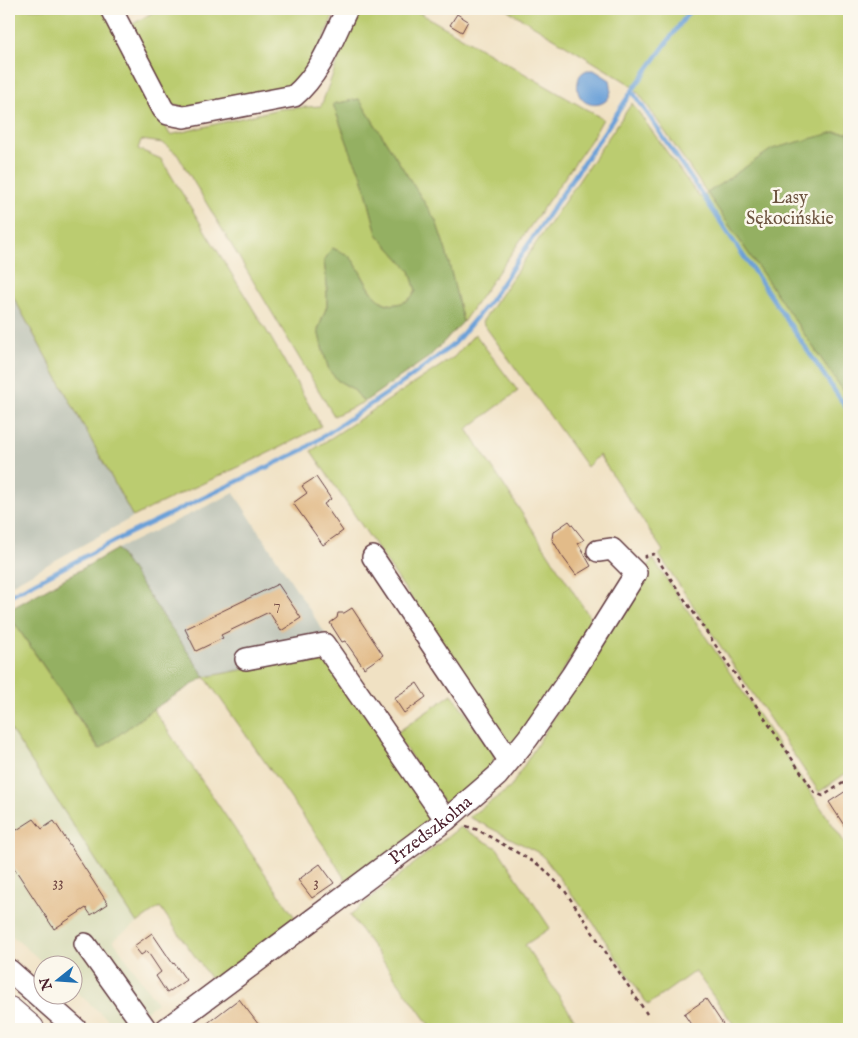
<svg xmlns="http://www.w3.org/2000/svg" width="858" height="1038" font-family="'IM FELL English',serif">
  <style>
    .built { fill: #dbdebc }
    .industrial { fill: #c1c6b9 }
    .green { fill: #bbcc6f; stroke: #82764d }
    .forest { fill: #94b062; stroke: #6f6846 }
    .water { fill: #6ba0d8; stroke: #5a6082 }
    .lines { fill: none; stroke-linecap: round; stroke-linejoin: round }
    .stream { stroke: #6ba0d8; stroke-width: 4.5 }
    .building { fill: #e2bb89 }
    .minor-casing { stroke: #633c42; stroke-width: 24 }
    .highway-casing { stroke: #633c42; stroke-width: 30 }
    .path { stroke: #633c42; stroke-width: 2.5; stroke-dasharray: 4 4; stroke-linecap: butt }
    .minor { stroke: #fff; stroke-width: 21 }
    .highway { stroke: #fff; stroke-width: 28 }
    .labels { text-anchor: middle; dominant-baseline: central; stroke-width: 5; stroke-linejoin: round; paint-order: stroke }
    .number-label { font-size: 15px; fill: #704642 }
    .park-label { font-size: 18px; fill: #6c533f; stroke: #fbf7ec }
    .street-label { font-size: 18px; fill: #4a1f2b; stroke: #fbf7ec }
  </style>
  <rect width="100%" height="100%" fill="#fbf7ec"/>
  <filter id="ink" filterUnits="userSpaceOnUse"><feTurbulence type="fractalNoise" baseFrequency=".02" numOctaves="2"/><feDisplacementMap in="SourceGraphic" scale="10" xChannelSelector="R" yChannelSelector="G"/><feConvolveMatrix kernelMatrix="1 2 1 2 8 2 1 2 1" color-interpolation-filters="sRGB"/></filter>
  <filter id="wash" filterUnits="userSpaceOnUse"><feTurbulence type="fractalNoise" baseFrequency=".0096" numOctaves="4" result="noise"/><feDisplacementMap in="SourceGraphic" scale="20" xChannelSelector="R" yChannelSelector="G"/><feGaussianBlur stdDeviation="1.12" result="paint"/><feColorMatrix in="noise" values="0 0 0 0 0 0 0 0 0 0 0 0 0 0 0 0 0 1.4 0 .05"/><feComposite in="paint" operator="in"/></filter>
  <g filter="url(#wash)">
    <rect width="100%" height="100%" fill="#f0e1c3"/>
    <path class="built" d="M9,727L137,923L113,940L157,1003L122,1029H119L73,989L72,966L46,965L9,933Z"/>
    <g class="industrial">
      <path d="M9,289L133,517L9,586Z"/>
      <path d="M234,493L326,635L251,668L205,677L117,549Z"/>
    </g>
    <g class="green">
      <path d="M9,9H104L170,135L279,109L321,106L357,9H413L603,119L591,140L463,322L446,251L436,221L359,99L333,104L353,158L362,176L377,234L410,271L416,291C410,299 407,302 397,304C372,309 363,270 350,257C346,253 338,251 333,248L324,261L327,285V306L318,330L323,351L329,370L337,380L353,389L364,402L334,416L177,154L163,143L141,140L138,149L161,159L271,338L321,426C260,460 195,485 133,517L9,289Z"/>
      <path d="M158,9H336L315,59L295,87L194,108L172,105L130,26Z"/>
      <path d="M506,9H849V133L835,132L707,193L849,399V771L819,792L659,555L663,551L599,455L587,467L482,322L632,103L699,197L707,193L640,95L628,83Z"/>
      <path d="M475,334L518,391L467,429L593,622L534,717L512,746L311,451L454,357Z"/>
      <path d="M653,559L849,849V1029H737L695,971L648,1005L588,915L541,854L469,817L510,788Z"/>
      <path d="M9,615L99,749L153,709L298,922L213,982L160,907L137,923L9,727Z"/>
      <path d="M323,654L435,813L433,823L349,886L327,850L205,677Z"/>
      <path d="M452,694L494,754L493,768L448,808L395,734Z"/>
      <path d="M460,827L497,848L550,928L525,945L581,1029H432L350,915Z"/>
    </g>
    <g class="forest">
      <path d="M359,99L436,221L446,251L463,322L429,357L364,402L353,389L337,380L329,370L323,351L318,330L327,306V285L324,261L332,248C338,251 346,253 350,257C363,270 372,310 397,304C407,302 411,299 416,291L410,271L377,234L362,176L353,158L333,104Z"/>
      <path d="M835,132L849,133V399L707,193L772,149Z"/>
      <path d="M117,549L205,677L153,709L100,749L9,615V610Z"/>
    </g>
    <path class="water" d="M587,70H594L610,80C619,113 572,112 578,82C579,75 581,73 587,70Z"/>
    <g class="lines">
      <g class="stream">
        <path d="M632,91L849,412"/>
        <path d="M9,596L122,537L303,450L408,379L454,344L490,301L632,91L691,9"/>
      </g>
    </g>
    <g id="blocks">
      <g class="building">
        <path d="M457,14L468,21L462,32L450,25Z"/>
        <path d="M316,477L331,499L324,504L343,531L323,545L293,503L307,493L302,486Z"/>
        <path d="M569,521L584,540L578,543L591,566L576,575L562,556L552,539L553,532Z"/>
        <path d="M278,584L301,618L281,631L269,612L221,635L223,638L196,651L185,629Z"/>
        <path d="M352,608L383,655L364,668L345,641L342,642L330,623L337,618L338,613H344Z"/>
        <path d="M417,683L426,697L404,713L394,698Z"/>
        <path d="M849,789V833L829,802Z"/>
        <path d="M34,819L42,829L54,821L108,904L91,915L86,908L54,929L9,860V835Z"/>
        <path d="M320,864L334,883L312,898L298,880Z"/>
        <path d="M152,933L173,964L174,963L186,980L167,993L156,976L161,972L147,951L141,955L134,946Z"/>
        <path d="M239,999L262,1029H200L227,1008Z"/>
        <path d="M706,999L726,1029H694L684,1014Z"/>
      </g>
    </g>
  </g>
  <g filter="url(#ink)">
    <use href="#blocks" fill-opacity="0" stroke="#633c42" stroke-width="1"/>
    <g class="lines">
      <g class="minor-casing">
        <g id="minor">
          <path d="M111,9L163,109L168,114L184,117L294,96C321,73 332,40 347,9"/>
          <path d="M373,557L509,760"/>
          <path d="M246,659L324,644L446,820"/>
          <path d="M85,944L146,1029"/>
          <path d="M9,970L76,1029"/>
          <path id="s1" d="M166,1029L446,820L497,776L528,738L572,675L636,573L612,549L598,551"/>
        </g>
      </g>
      <g class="highway-casing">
        <path id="highway" d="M9,1011L30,1029"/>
      </g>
      <g class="path">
        <path d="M644,558L646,556L654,554L815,793L823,796L849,779"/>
        <path d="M466,826L478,830L542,867L565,891L647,1014"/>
      </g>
      <use href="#minor" class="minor"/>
      <use href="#highway" class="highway"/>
    </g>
  </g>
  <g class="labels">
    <g class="number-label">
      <text x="277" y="604">7</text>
      <text x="58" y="882">33</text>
      <text x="316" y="882">3</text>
    </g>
    <g class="park-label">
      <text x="790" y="198">Lasy<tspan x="790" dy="21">Sękocińskie</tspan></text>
    </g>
    <g class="street-label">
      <text stroke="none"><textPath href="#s1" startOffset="331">Przedszkolna</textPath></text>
    </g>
  </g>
  <rect width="858" height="1038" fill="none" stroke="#fbf7ec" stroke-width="30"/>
  <g transform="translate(58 980) rotate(253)"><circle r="24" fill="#fbf7ec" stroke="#b4a19f"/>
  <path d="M0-4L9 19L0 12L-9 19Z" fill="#1f6fb2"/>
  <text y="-8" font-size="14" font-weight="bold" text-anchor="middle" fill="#4a1f2b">N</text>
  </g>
</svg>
